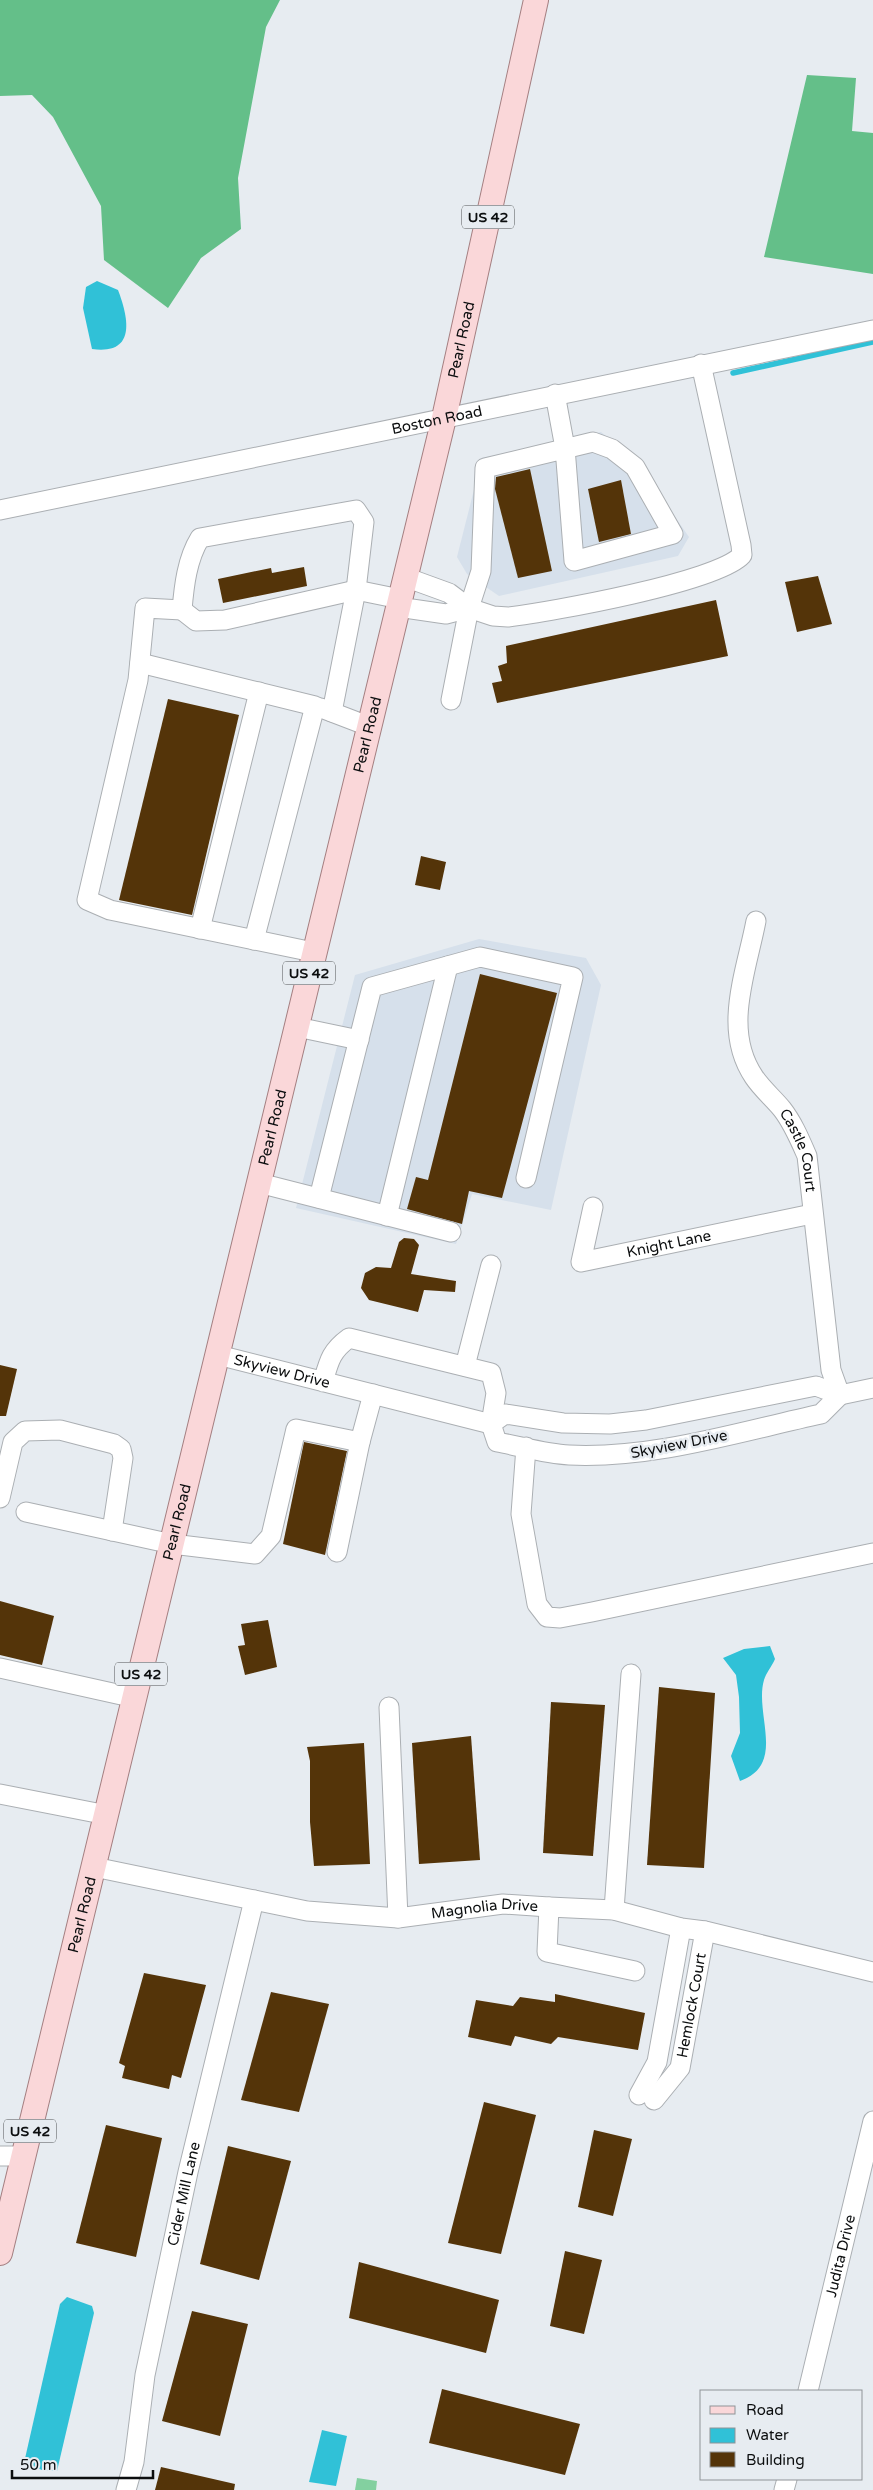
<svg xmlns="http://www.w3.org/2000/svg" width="873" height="2490" font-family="'Varela Round',sans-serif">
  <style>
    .built { fill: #d6e0eb }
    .green { fill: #83d0a0 }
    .forest { fill: #64bf89 }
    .water { fill: #30c1d7 }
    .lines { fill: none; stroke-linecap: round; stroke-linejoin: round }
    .stream { stroke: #30c1d7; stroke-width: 5.5 }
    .building { fill: #543409 }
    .minor-casing { stroke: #abafb3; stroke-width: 21 }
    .major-casing { stroke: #a47f81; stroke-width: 26 }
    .minor { stroke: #fff; stroke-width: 19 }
    .major { stroke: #fad7d9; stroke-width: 24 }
    .labels { text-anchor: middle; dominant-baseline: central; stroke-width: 5; stroke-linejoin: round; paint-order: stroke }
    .shield { fill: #e7ecf1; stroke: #4e5153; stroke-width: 1 }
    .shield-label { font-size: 14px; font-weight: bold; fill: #0c0e0f }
    .street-label { font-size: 15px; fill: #0c0e0f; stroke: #e7ecf1 }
  </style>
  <rect width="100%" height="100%" fill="#e7ecf1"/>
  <g class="built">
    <path d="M601,432L636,461L689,537L678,556L499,596L467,574L457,557L482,458Z"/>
    <path d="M479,939L586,958L601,985L551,1210L472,1194L456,1244L296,1208L355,975Z"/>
  </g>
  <path class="green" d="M357,2478L377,2481L376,2490H355Z"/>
  <g class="forest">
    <path d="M0,0H280L266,27L238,178L241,229L201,258L168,308L104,260L101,206L53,117L32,95L0,96Z"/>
    <path d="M807,75L856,78L852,131L873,133V274L764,257Z"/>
  </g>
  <g class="water">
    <path d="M97,281L118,290C129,319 136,355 92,349L83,308L86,287Z"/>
    <path d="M770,1646L775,1659C772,1666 766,1673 764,1680C754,1714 787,1764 740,1781L731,1756L740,1733L739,1697L736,1675L723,1658L744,1649Z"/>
    <path d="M67,2297L92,2306L94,2313L57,2471L42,2470L24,2463L60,2304Z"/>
    <path d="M322,2430L347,2436L336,2486L309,2482Z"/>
  </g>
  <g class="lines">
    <path class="stream" d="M733,373L873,342"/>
  </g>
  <g class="building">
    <path d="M530,469L552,571L518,578L495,489L496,477Z"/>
    <path d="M621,480L631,534L599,542L588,489Z"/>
    <path d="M304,567L307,586L223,603L218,579L271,568L272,573Z"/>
    <path d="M818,576L832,624L797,632L785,582Z"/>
    <path d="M716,600L728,656L497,703L492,683L502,681L498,666L507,663L506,646Z"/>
    <path d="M168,699L239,715L192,915L119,900Z"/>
    <path d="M421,856L446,862L440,890L415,885Z"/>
    <path d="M480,974L557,993L502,1198L469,1191L462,1224L407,1209L416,1177L428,1180Z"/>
    <path d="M404,1238L414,1239L419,1245L411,1274L456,1281L455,1292L424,1290L418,1312L369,1300L361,1288L365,1273L376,1267L391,1268L399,1242Z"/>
    <path d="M0,1365L17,1369L6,1416H0Z"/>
    <path d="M304,1442L347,1451L325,1555L283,1544Z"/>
    <path d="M0,1601L54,1616L42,1665L0,1655Z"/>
    <path d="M268,1620L277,1667L245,1675L238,1646L245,1645L241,1624Z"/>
    <path d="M659,1687L715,1693L704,1868L647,1865Z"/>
    <path d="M551,1702L605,1705L593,1856L543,1853Z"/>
    <path d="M471,1736L480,1860L419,1864L412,1743Z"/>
    <path d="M364,1743L370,1864L314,1866L310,1822V1761L307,1747Z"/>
    <path d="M144,1973L206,1985L181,2078L172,2075L169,2089L122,2078L125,2066L119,2063Z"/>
    <path d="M271,1992L329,2004L299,2112L241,2100Z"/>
    <path d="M555,1994L645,2013L638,2050L558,2037L551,2044L515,2036L511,2046L468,2037L476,2000L513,2006L520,1997L555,2002Z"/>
    <path d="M484,2102L536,2115L501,2254L448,2243Z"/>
    <path d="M106,2125L162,2138L136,2257L76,2243Z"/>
    <path d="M594,2130L632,2139L613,2216L578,2207Z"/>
    <path d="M228,2146L291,2161L259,2280L200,2264Z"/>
    <path d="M565,2251L602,2260L584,2334L550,2326Z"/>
    <path d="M359,2262L499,2300L486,2353L349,2318Z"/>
    <path d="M192,2311L248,2324L220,2436L162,2421Z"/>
    <path d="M442,2389L580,2424L565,2475L429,2443Z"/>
    <path d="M161,2467L235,2484L234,2490H155Z"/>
  </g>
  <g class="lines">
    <g class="minor-casing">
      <g id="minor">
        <path id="s1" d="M0,510L873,330"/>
        <path d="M405,577L449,593L469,608L493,616L508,617C550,612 718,582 742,555L741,545L701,364"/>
        <path d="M398,607L446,614L469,608"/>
        <path d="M182,610L196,621L225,620L356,590L400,599"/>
        <path d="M140,663L315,706L254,940"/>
        <path d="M451,700L469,608L481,571L485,468L593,442L612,449L635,467L673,534L574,561L565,448L555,394"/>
        <path d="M321,708L368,726"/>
        <path id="s2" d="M756,921C746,973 722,1030 754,1077C762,1089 773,1098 782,1109C793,1123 800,1140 807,1156L831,1370L840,1395L873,1388"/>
        <path d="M200,929L259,692"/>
        <path d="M313,952L110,910L87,900L138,680L145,608L182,610C184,586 187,559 200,538L356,510L364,522L356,590L332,712"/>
        <path d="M297,1027L359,1040"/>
        <path d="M259,1183L451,1232"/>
        <path d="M319,1198L372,987L480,957L573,977L526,1178"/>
        <path id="s3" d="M593,1207L581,1262L812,1214"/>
        <path d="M387,1216L448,966"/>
        <path id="s4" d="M218,1355C309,1378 400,1401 491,1424L496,1393L491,1373L349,1338C331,1351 329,1361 323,1382"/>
        <path d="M465,1366L491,1265"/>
        <path d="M816,1386L840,1395L821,1414C738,1432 654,1459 569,1455C545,1454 520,1446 497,1442L491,1424L505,1414L563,1423L610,1424L646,1420Z"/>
        <path d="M526,1447L521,1514L537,1604L547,1617L560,1618L592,1612L873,1553"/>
        <path d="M0,1498L13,1442L25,1431L60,1430L114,1444L121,1449L123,1458L112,1531"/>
        <path d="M26,1512L172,1544L255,1554L271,1536L296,1429L360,1442L373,1394"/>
        <path d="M337,1552L360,1442"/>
        <path d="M0,1668L135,1698"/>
        <path d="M389,1707L398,1918"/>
        <path d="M0,1794L107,1815"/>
        <path id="s5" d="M94,1867L307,1911L398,1918L503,1904L549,1907L614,1910L681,1928L705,1931L873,1972"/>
        <path d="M549,1907L547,1952L635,1971"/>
        <path d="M614,1910L631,1674"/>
        <path d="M639,2095L657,2062L681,1928"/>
        <path id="s6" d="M654,2100L680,2068L705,1931"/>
        <path d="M0,2156H24"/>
        <path id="s7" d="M808,2391L873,2121"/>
        <path id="s8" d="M126,2490L134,2462L145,2375L188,2172L254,1900"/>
        <path d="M784,2490L787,2479"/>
      </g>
    </g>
    <g class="major-casing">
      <g id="major">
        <path id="s9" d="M0,2253L444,418L536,0"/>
      </g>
    </g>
    <use href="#minor" class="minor"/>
    <use href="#major" class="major"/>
  </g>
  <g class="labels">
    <g class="shield">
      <rect x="462" y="205.5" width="52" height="23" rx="4"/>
      <rect x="283" y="961.5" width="52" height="23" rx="4"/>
      <rect x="115" y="1662.5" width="52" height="23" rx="4"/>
      <rect x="4" y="2119.5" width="52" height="23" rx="4"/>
    </g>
    <g class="shield-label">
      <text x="488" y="217">US 42</text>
      <text x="309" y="973">US 42</text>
      <text x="141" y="1674">US 42</text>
      <text x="30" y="2131">US 42</text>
    </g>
    <g class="street-label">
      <text stroke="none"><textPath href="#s9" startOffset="1968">Pearl Road</textPath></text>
      <text stroke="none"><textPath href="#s1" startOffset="446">Boston Road</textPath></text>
      <text stroke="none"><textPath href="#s9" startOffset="1562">Pearl Road</textPath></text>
      <text stroke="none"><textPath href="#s9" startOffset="1158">Pearl Road</textPath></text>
      <text stroke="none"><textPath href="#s2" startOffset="249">Castle Court</textPath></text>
      <text stroke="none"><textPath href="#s3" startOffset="146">Knight Lane</textPath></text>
      <text stroke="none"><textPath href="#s4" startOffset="66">Skyview Drive</textPath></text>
      <text transform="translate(679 1444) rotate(-11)">Skyview Drive</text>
      <text stroke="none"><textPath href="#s9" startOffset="752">Pearl Road</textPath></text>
      <text stroke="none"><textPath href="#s5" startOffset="396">Magnolia Drive</textPath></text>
      <text stroke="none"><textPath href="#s9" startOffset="348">Pearl Road</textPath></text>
      <text stroke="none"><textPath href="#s6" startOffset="105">Hemlock Court</textPath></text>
      <text stroke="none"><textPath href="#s8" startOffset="302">Cider Mill Lane</textPath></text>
      <text stroke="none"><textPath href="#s7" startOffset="139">Judita Drive</textPath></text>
    </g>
  </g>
  <rect x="700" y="2390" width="162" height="90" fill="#e7ecf1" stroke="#8f9397"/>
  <rect x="710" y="2406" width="25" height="8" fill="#fad7d9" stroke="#8f9397"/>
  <text x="746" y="2415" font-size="15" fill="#0c0e0f">Road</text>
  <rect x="710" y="2428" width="25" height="15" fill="#30c1d7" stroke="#8f9397"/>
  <text x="746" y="2440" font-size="15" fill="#0c0e0f">Water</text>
  <rect x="710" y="2452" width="25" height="15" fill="#543409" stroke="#8f9397"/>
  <text x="746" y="2465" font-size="15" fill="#0c0e0f">Building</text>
  <path d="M12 2470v8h141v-8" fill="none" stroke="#0c0e0f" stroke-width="2.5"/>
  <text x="20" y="2470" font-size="15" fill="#0c0e0f" stroke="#e7ecf1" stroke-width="4" paint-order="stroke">50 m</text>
</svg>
